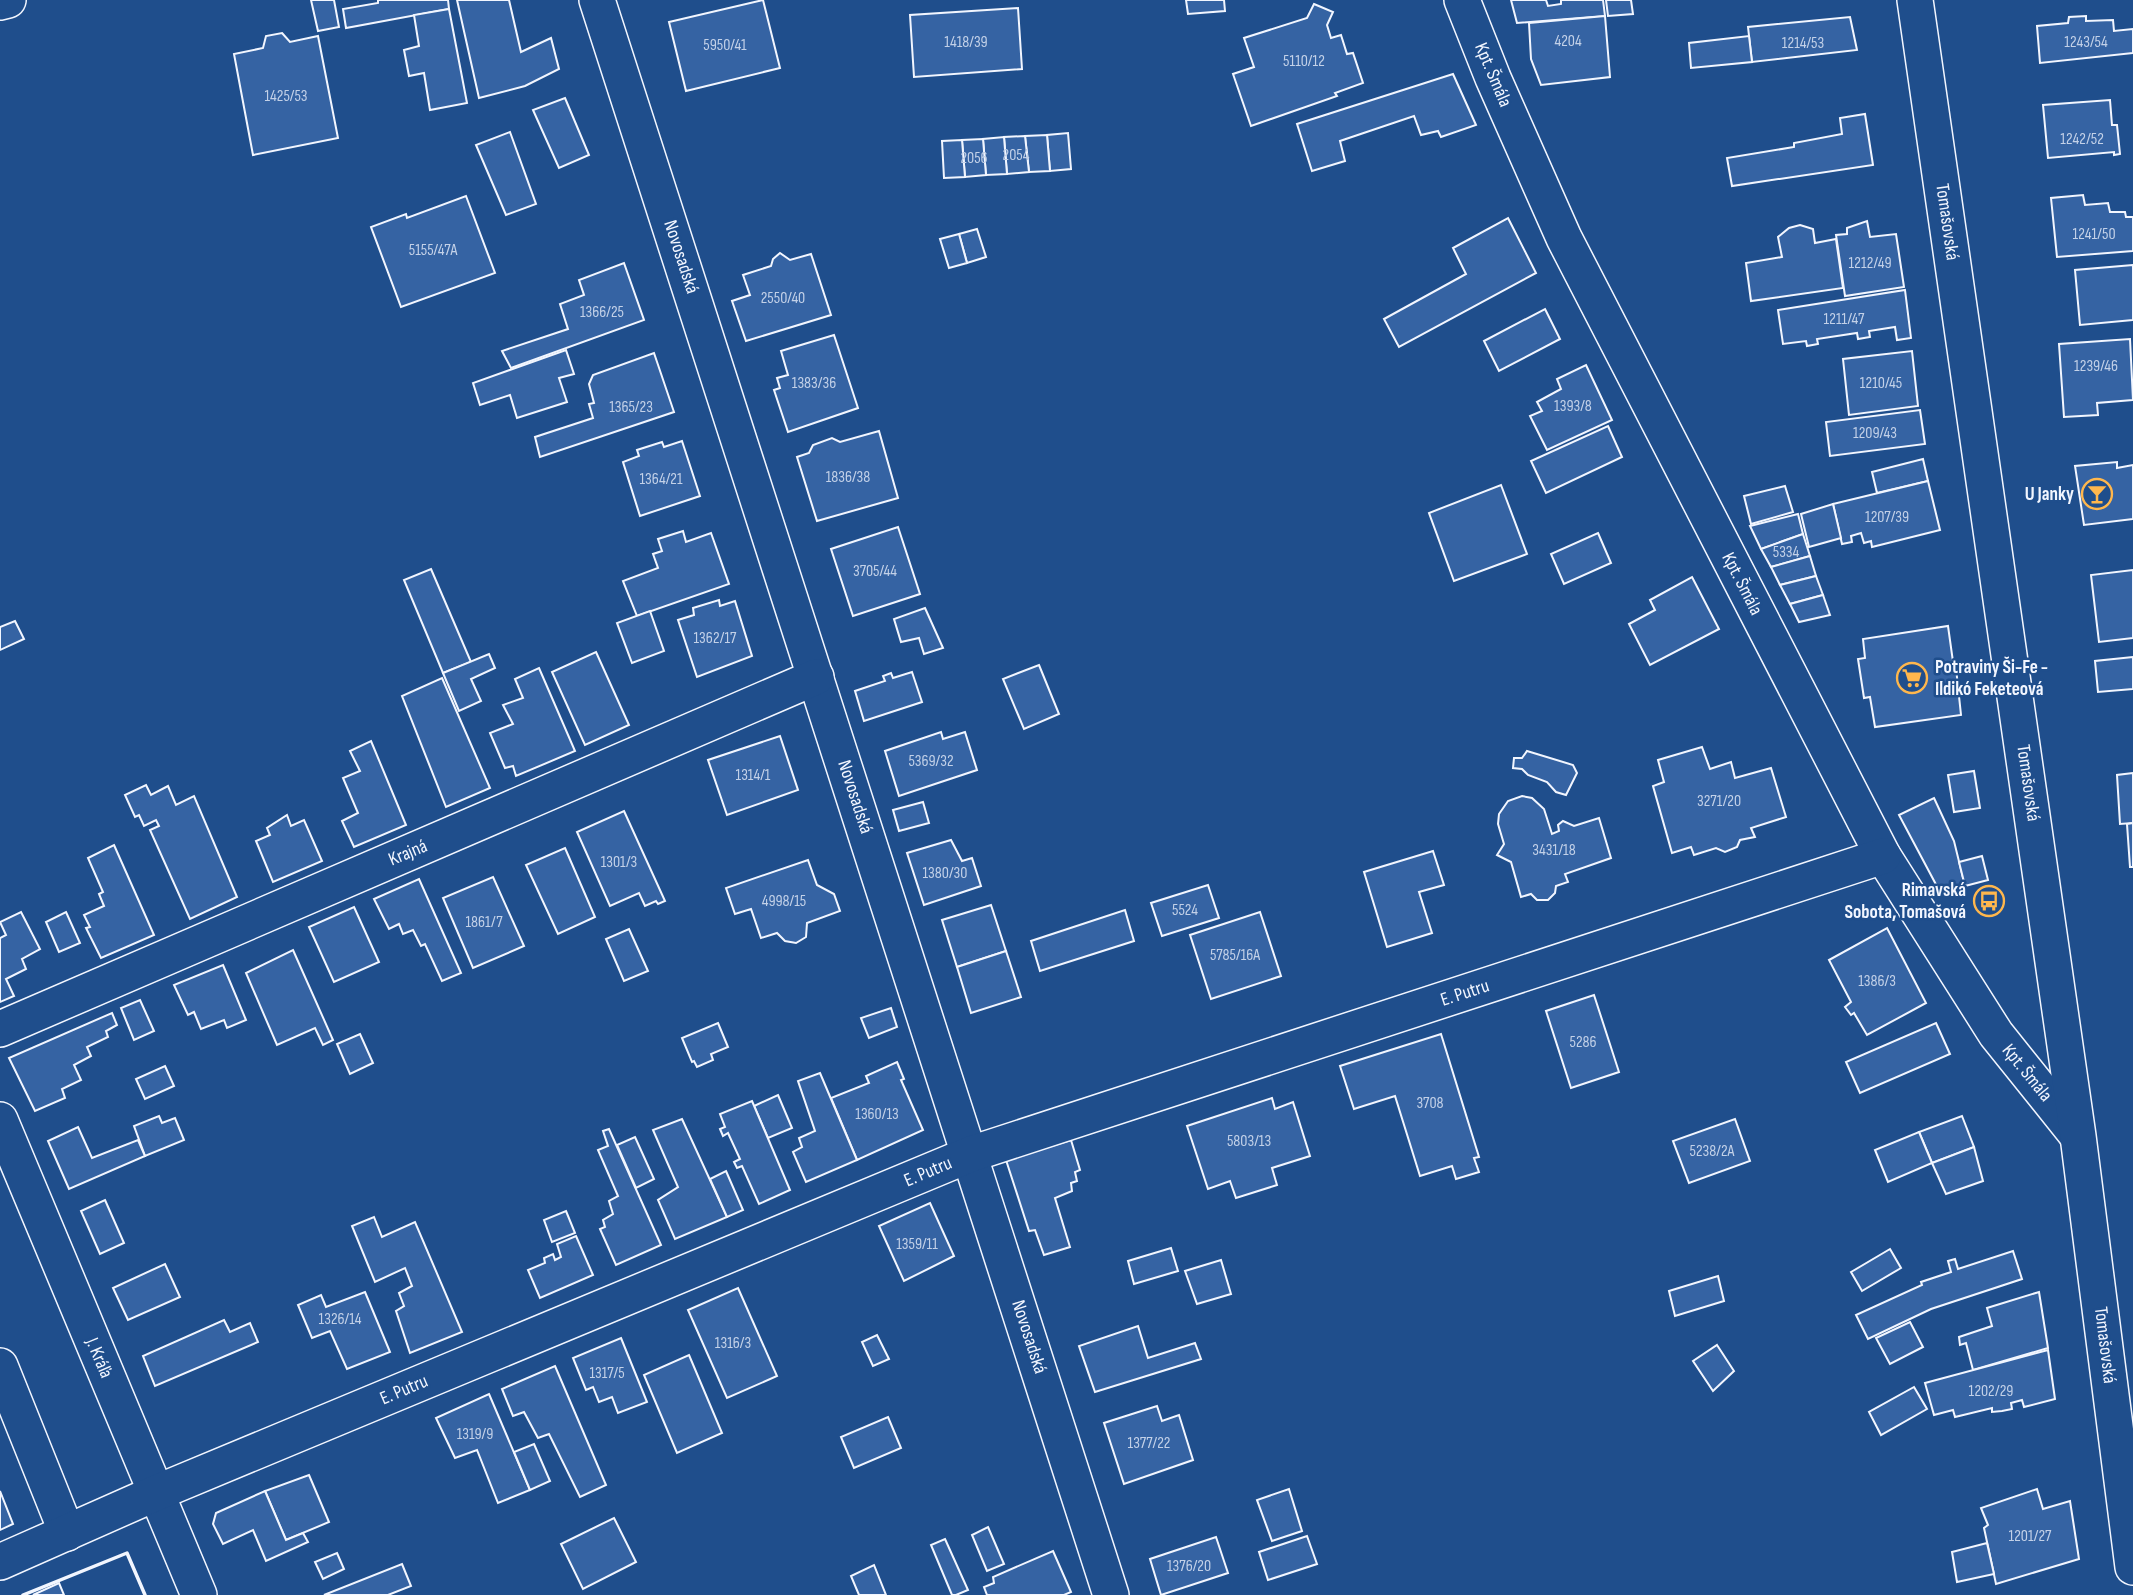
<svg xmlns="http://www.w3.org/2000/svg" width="2133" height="1595" font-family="'Sofia Sans Condensed',sans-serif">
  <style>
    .building { fill: #3563a3; stroke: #f2f6ff; stroke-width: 2 }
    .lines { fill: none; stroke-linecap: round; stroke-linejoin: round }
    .street-casing { stroke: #f2f6ff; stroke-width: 38 }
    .street { stroke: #1f4e8c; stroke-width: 35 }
    .wall { stroke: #f2f6ff; stroke-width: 3.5 }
    .labels { text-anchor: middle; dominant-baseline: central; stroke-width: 5; stroke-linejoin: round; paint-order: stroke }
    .number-label { font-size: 16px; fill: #c3d1e8 }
    .street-label { font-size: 19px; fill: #f2f6ff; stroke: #1f4e8c }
    .poi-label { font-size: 19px; font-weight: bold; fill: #f2f6ff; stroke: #1f4e8c; text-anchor: end }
  </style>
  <rect width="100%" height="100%" fill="#1f4e8c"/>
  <g class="building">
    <path d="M311,0H334L339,27L318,31Z"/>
    <path d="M378,0H448L449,9L346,28L343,9L378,3Z"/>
    <path d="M457,0H509L521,52L551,38L559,69L525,86L479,98Z"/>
    <path d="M763,0L780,68L686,91L669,22Z"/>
    <path d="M1186,0H1224L1225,11L1188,14Z"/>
    <path d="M1511,0H1546L1548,6L1561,4V0H1603L1605,16L1517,23Z"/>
    <path d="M1606,0H1631L1633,14L1608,16Z"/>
    <path d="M1314,4L1333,12L1327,25L1331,38L1341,35L1347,54L1353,53L1363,83L1335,93L1337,96L1251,126L1233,74L1254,67L1244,38L1307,18Z"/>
    <path d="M1018,8L1022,69L914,77L910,15Z"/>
    <path d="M449,9L467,103L430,110L424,73L409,76L404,50L419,46L414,15Z"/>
    <path d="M1605,16L1610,77L1541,85L1531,59L1529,23Z"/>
    <path d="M2086,16V21L2113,20L2114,31L2133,29V53L2040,63L2037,26L2068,23L2069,17Z"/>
    <path d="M1850,17L1857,50L1752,62L1748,27Z"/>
    <path d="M282,33L290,42L318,36L338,138L253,155L234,54L263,48L266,36Z"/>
    <path d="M1749,36L1752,62L1691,68L1689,43Z"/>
    <path d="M1453,74L1476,125L1441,137L1438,131L1421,135L1414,116L1340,141L1345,161L1312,171L1297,124Z"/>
    <path d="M565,98L589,155L559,168L533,110Z"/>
    <path d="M2110,100L2112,125H2117L2120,154L2114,155V152L2048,158L2043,105Z"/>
    <path d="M1865,114L1873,165L1732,186L1727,158L1794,147V143L1842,134L1840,118Z"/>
    <path d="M510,132L536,204L506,215L476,145Z"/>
    <path d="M1068,133L1071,169L1050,171L1047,135Z"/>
    <path d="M1047,135L1050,171L1029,172L1025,136Z"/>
    <path d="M1025,136L1029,172L1007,174L1004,137Z"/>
    <path d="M1004,137L1007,174L986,175L983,139Z"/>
    <path d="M983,139L986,175L965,177L962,140Z"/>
    <path d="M962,140L965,177L944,178L942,141Z"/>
    <path d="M2083,195L2085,205L2108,203L2110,212H2125L2126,217H2133V251L2057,257L2051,198Z"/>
    <path d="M466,196L495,273L401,307L371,227L406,214L407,218Z"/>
    <path d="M1508,218L1536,273L1399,347L1384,319L1466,274L1453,248Z"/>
    <path d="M1867,221L1870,237L1896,234L1904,287L1845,296L1836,235L1847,234V228Z"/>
    <path d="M1800,225L1813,229L1815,243L1836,239L1843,288L1751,301L1746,263L1782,257L1778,237L1789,228Z"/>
    <path d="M977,229L986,257L967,263L959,234Z"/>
    <path d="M959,234L967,263L949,268L940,239Z"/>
    <path d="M780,253L790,260L811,254L831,315L746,341L732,301L750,295L743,275L771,266L773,259Z"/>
    <path d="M624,263L644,320L511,368L502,351L568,329L560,304L584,295L579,280Z"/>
    <path d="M2133,265V320L2080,325L2075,270Z"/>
    <path d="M1905,290L1911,338L1897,340L1895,327L1869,331L1870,337L1858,339L1857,333L1817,339L1818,344L1807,346L1806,341L1783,344L1778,310Z"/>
    <path d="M1545,309L1560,339L1499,371L1484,341Z"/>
    <path d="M834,335L858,408L788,432L774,390L780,388L777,378L788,375L781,351Z"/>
    <path d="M2130,339L2133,400L2097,403L2098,415L2064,417L2059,344Z"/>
    <path d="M566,350L574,374L559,378L567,402L517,418L510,395L480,405L473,383Z"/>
    <path d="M1912,351L1918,406L1849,415L1843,359Z"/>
    <path d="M654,353L674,412L540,457L535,437L593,418L589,404L594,403L589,384L593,375Z"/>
    <path d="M1586,365L1612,420L1547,450L1530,416L1542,411L1537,402L1561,389L1557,379Z"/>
    <path d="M1920,410L1925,444L1830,456L1826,422Z"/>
    <path d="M1608,426L1622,457L1546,493L1531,461Z"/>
    <path d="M879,431L898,498L817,521L797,457L809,453L813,445L832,438L840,442Z"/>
    <path d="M682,441L700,496L640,516L623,462L639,456L637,450L662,442L664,447Z"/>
    <path d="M1923,459L1928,481L1877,493L1872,472Z"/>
    <path d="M2117,462V468L2133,465V519L2084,525L2075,466Z"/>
    <path d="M1928,481L1940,530L1872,547L1871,541L1864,543L1861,533L1851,536L1852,542L1842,544L1833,504Z"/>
    <path d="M1501,485L1527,554L1454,581L1429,513Z"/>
    <path d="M1785,486L1793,512L1751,524L1744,496Z"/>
    <path d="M1833,504L1841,538L1809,547L1801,514Z"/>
    <path d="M1798,514L1803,534L1761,549L1750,526Z"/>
    <path d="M898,527L920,594L853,616L831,549Z"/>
    <path d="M683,531L686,542L711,533L729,584L637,616L623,581L658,568L653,554L662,551L658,539Z"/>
    <path d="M1598,533L1611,563L1564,584L1551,554Z"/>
    <path d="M1803,534L1810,556L1771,567L1761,549Z"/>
    <path d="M1810,556L1816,576L1780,585L1771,567Z"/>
    <path d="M431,569L471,662L443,673L404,580Z"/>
    <path d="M2133,570V638L2099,642L2091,575Z"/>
    <path d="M1816,576L1823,595L1790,604L1780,585Z"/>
    <path d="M1692,577L1719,629L1650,665L1629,624L1655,610L1650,600Z"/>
    <path d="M1823,595L1830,615L1799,622L1790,604Z"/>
    <path d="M719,600L720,606L735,601L752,656L697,677L678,620L694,615L693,608Z"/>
    <path d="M925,608L943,648L924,654L919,638L901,642L894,619Z"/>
    <path d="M650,611L664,651L632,663L617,623Z"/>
    <path d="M15,621L24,639L0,650V627Z"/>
    <path d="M1948,626L1954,669L1956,668L1961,715L1875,727L1870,697L1864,698L1858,659L1865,658L1863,639Z"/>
    <path d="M596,652L629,725L585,745L552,672Z"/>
    <path d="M489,654L495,668L471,679L481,701L459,711L443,673Z"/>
    <path d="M2133,657V689L2098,692L2095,661Z"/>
    <path d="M1039,665L1059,714L1024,729L1003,679Z"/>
    <path d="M539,668L575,751L516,776L513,766L505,768L490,733L513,724L503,705L523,698L515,679Z"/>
    <path d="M912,672L922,702L864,721L855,691L885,681L883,676L891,673L893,678Z"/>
    <path d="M442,678L490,788L446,807L402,696Z"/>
    <path d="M941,732L943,739L965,732L977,770L899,796L885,751Z"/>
    <path d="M780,736L798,790L727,815L708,760Z"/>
    <path d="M371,741L406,825L354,847L342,821L358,813L343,778L360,771L350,751Z"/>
    <path d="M1702,747L1710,769L1731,762L1735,778L1771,768L1786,817L1751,828L1755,837L1740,840L1737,847L1725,852L1716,848L1694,855L1691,847L1672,853L1653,786L1664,782L1658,760Z"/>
    <path d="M1527,751L1573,765L1577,773L1566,795L1556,792L1547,782L1528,775L1522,769L1513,768L1514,758H1522Z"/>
    <path d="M1974,771L1980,808L1954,812L1948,775Z"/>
    <path d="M2133,773V823L2120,824L2117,775Z"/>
    <path d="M146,785L151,795L168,786L176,805L194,796L237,897L190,919L150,830L159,826L156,820L144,826L139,815L135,817L125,795Z"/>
    <path d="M1522,796L1532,798L1544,809L1552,834L1559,831L1558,825L1563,821L1574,826L1599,818L1611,858L1565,874L1568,882L1556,886L1555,893L1548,900H1537L1531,894L1521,897L1511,862L1497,855L1504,844L1498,824L1499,814L1508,801Z"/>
    <path d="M1934,798L1954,841L1965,886L1940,892L1899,815Z"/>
    <path d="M923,802L929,823L899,831L893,810Z"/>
    <path d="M624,811L665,901L658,904L656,901L645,906L639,893L610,906L577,832Z"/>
    <path d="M287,815L291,826L304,820L322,861L273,882L256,841L270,835L267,828Z"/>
    <path d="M2133,823V867H2130L2127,824Z"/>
    <path d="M951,840L962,861L972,858L981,886L924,905L907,853Z"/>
    <path d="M114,845L154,935L101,958L86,928L90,927L84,915L104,906L99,894L103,892L88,858Z"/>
    <path d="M565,848L595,917L558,934L526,865Z"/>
    <path d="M1433,851L1444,885L1419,892L1432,933L1387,947L1364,872Z"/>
    <path d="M1982,856L1988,880L1965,886L1959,862Z"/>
    <path d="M808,860L817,885L834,894L840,911L807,923L806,937L796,943L785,941L777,933L761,938L751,909L735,914L726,888Z"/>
    <path d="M493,877L524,946L473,968L443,898Z"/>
    <path d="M419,879L461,973L442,981L425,944L421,946L413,930L403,934L399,924L389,929L374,899Z"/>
    <path d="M1208,885L1219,918L1162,936L1151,903Z"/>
    <path d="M991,905L1006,951L957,967L942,920Z"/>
    <path d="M354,907L379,962L334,982L309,927Z"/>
    <path d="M1125,910L1134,941L1040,971L1031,941Z"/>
    <path d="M21,912L40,949L22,959L26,969L6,979L14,996L0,1002V938L6,935L0,922Z"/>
    <path d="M66,912L80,943L59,952L46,922Z"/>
    <path d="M1260,912L1281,976L1211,999L1190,935Z"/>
    <path d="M1887,928L1926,1003L1867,1035L1854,1013L1851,1015L1845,1007L1851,1002L1829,960Z"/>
    <path d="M629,929L648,971L624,981L606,939Z"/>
    <path d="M293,950L333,1040L323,1045L315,1028L277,1045L246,973Z"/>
    <path d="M1006,951L1021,997L971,1013L957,967Z"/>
    <path d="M223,965L246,1020L227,1028L224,1020L201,1029L194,1012L188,1015L174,985Z"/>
    <path d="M1594,995L1619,1072L1571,1088L1546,1011Z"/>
    <path d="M140,1000L154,1031L134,1040L121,1008Z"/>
    <path d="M891,1008L897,1027L869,1038L861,1018Z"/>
    <path d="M112,1013L117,1025L106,1031L108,1037L87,1047L91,1056L74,1065L81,1080L62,1089L65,1098L35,1111L9,1058Z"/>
    <path d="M718,1023L728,1047L711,1054L713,1060L697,1067L694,1061L692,1062L682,1038Z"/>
    <path d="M1936,1023L1950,1054L1860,1093L1846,1062Z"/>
    <path d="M360,1034L373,1063L350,1074L337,1044Z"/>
    <path d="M1441,1034L1479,1157L1474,1158L1479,1172L1456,1179L1452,1166L1420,1176L1395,1096L1354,1109L1340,1066Z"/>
    <path d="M897,1062L904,1079L901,1080L923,1130L857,1160L831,1098L869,1083L866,1076Z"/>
    <path d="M165,1066L174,1086L145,1099L136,1079Z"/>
    <path d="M820,1073L857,1160L806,1182L793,1152L802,1147L799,1138L815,1131L798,1081Z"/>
    <path d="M778,1095L792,1128L768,1138L754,1106Z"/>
    <path d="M1272,1098L1275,1109L1293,1102L1310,1156L1272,1168L1277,1185L1236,1198L1230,1181L1208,1189L1187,1126Z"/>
    <path d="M752,1101L790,1190L759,1204L742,1166L737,1168L734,1162L740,1159L728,1133L723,1136L720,1129L725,1127L720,1114Z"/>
    <path d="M159,1116L162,1123L175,1118L184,1140L145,1156L134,1126Z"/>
    <path d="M1962,1116L1974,1147L1932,1163L1919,1132Z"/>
    <path d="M682,1119L727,1217L675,1239L658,1200L678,1187L653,1130Z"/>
    <path d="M1735,1119L1750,1161L1689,1183L1673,1141Z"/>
    <path d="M78,1127L92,1158L138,1140L145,1156L69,1189L48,1141Z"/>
    <path d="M609,1129L661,1245L616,1265L600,1229L605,1227L603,1220L613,1214L609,1201L618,1196L598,1150L608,1146L603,1131Z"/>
    <path d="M1919,1132L1932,1163L1888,1182L1875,1150Z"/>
    <path d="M635,1137L654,1179L636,1188L617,1145Z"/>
    <path d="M1071,1140L1080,1170L1075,1172L1077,1181L1071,1183L1072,1191L1055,1198L1070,1247L1044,1255L1035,1230L1029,1231L1006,1160Z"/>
    <path d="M1974,1147L1983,1181L1946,1194L1932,1163Z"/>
    <path d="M726,1171L743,1210L727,1217L710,1179Z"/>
    <path d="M105,1200L124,1243L100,1254L81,1211Z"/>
    <path d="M930,1203L954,1256L904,1281L879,1226Z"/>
    <path d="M566,1211L575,1233L552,1242L544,1220Z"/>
    <path d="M374,1217L382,1237L415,1222L462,1332L410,1353L396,1311L404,1306L399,1293L412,1286L405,1268L375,1282L352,1226Z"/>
    <path d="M576,1236L593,1275L540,1298L528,1270L545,1263L544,1258L553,1254L555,1260L561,1257L557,1244Z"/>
    <path d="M1171,1248L1178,1271L1134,1284L1128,1261Z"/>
    <path d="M1890,1249L1901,1268L1862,1291L1851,1272Z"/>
    <path d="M2013,1251L2022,1279L1931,1309L1868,1339L1856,1315L1922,1285L1921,1282L1951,1272L1948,1261L1955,1259L1958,1269Z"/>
    <path d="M1221,1260L1231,1294L1197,1304L1185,1271Z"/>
    <path d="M165,1264L180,1297L128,1320L113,1288Z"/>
    <path d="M1718,1276L1724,1301L1675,1316L1669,1291Z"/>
    <path d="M738,1288L777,1376L727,1398L688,1310Z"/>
    <path d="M365,1292L390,1352L347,1369L330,1331L312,1338L298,1305L321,1295L326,1307Z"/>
    <path d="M2039,1292L2048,1348L1973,1370L1966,1343L1960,1345L1959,1337L1992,1326L1987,1308Z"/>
    <path d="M224,1320L230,1332L250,1323L258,1342L155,1386L143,1356Z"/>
    <path d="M1910,1322L1923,1347L1890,1364L1876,1338Z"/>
    <path d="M1138,1326L1148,1358L1195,1343L1201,1359L1095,1392L1079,1346Z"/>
    <path d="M877,1335L889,1359L873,1366L862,1342Z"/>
    <path d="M621,1338L647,1402L618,1413L612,1397L599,1402L593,1387L586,1390L573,1358Z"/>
    <path d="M1717,1345L1734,1371L1713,1391L1693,1361Z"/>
    <path d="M2048,1350L2055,1399L2024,1407L2022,1400L2011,1403L2012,1409L2002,1411L1992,1412V1408L1955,1417L1953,1410L1934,1415L1925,1383Z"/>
    <path d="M689,1355L722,1433L677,1453L644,1375Z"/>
    <path d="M555,1366L606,1485L580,1497L549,1434L538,1438L524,1412L513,1416L502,1389Z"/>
    <path d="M1914,1387L1927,1409L1881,1435L1869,1412Z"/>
    <path d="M489,1394L530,1490L498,1503L477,1450L455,1458L436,1418Z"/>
    <path d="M1157,1406L1162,1421L1179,1415L1193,1460L1124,1484L1104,1423Z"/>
    <path d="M888,1417L901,1448L854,1468L841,1437Z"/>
    <path d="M534,1444L550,1481L530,1490L514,1452Z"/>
    <path d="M309,1475L329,1522L286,1540L265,1491Z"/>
    <path d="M1289,1489L1302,1531L1272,1541L1257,1500Z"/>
    <path d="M2037,1489L2043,1509L2070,1501L2079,1559L1996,1584L1984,1528L1988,1525L1981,1508Z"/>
    <path d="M0,1491L13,1524L0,1530Z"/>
    <path d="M265,1491L286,1540L303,1533L308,1542L266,1561L253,1530L223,1544L213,1524L216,1513Z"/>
    <path d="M614,1518L636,1562L583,1589L561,1544Z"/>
    <path d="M988,1527L1004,1564L987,1571L972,1535Z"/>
    <path d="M1307,1536L1317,1564L1268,1580L1259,1552Z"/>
    <path d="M1216,1537L1228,1573L1161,1595L1150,1559Z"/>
    <path d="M945,1539L968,1590L956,1595H952L931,1545Z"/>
    <path d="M1987,1543L1994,1574L1957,1582L1952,1552Z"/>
    <path d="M1053,1551L1071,1592L1064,1595H987L984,1587L994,1583L993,1577Z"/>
    <path d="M337,1553L344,1569L323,1579L315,1562Z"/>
    <path d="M402,1564L411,1586L388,1595H324Z"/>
    <path d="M874,1565L886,1595H859L851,1576Z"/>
    <path d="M59,1583L64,1595H33Z"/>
  </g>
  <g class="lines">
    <g class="street-casing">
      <g id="street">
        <path d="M597,0L1111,1595"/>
        <path d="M1462,0L1493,78L1564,238L1883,856L1996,1034L2077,1135"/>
        <path d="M1915,0L2078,1136L2133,1567"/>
        <path d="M0,2L8,0"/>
        <path d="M0,1029L816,677"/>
        <path d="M0,1120L199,1595"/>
        <path d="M0,1366L67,1533"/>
        <path d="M0,1562L156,1493L971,1154L1883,856"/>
      </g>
    </g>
    <use href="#street" class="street"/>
    <path class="wall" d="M23,1595L127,1553L145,1595"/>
  </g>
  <defs>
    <g id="bar-ring" transform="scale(1.575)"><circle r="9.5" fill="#1f4e8c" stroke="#ffb74d" stroke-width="1.5"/><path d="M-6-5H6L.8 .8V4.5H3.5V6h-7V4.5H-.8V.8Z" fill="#ffb74d"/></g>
    <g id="supermarket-ring" transform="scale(1.575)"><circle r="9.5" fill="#1f4e8c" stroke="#ffb74d" stroke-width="1.5"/><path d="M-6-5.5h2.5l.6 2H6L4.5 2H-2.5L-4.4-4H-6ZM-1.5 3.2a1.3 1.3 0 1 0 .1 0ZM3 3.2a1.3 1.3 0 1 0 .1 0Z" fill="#ffb74d"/></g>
    <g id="bus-ring" transform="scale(1.575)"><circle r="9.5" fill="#1f4e8c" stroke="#ffb74d" stroke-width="1.5"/><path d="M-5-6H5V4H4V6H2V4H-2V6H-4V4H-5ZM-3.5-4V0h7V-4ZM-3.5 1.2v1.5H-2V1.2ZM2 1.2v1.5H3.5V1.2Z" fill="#ffb74d"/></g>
  </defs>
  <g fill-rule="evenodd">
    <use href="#bar-ring" x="2097" y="494"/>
    <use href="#supermarket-ring" x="1912" y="678"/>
    <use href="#bus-ring" x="1989" y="901"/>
  </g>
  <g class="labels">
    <g class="number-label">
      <text x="1568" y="41">4204</text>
      <text x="966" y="42">1418/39</text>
      <text x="2086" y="42">1243/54</text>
      <text x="1803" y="43">1214/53</text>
      <text x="725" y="45">5950/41</text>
      <text x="1304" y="61">5110/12</text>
      <text x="286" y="96">1425/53</text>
      <text x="2082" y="139">1242/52</text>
      <text x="1016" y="155">2054</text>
      <text x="974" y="158">2056</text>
      <text x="2094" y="234">1241/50</text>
      <text x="433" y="250">5155/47A</text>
      <text x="1870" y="263">1212/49</text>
      <text x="783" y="298">2550/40</text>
      <text x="602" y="312">1366/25</text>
      <text x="1844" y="319">1211/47</text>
      <text x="2096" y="366">1239/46</text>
      <text x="814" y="383">1383/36</text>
      <text x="1881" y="383">1210/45</text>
      <text x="1573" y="406">1393/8</text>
      <text x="631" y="407">1365/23</text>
      <text x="1875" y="433">1209/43</text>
      <text x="848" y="477">1836/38</text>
      <text x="661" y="479">1364/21</text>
      <text x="1887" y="517">1207/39</text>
      <text x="1786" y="552">5334</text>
      <text x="875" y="571">3705/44</text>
      <text x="715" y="638">1362/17</text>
      <text x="931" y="761">5369/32</text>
      <text x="753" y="775">1314/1</text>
      <text x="1719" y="801">3271/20</text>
      <text x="1554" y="850">3431/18</text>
      <text x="619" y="862">1301/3</text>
      <text x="945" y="873">1380/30</text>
      <text x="784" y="901">4998/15</text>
      <text x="1185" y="910">5524</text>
      <text x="484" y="922">1861/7</text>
      <text x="1235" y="955">5785/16A</text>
      <text x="1877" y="981">1386/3</text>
      <text x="1583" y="1042">5286</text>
      <text x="1430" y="1103">3708</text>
      <text x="877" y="1114">1360/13</text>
      <text x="1249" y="1141">5803/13</text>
      <text x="1712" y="1151">5238/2A</text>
      <text x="917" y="1244">1359/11</text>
      <text x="340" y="1319">1326/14</text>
      <text x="733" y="1343">1316/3</text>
      <text x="607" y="1373">1317/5</text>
      <text x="1991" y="1391">1202/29</text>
      <text x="475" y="1434">1319/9</text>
      <text x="1149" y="1443">1377/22</text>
      <text x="2030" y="1536">1201/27</text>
      <text x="1189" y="1566">1376/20</text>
    </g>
    <g class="street-label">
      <text transform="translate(1493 75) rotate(67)">Kpt. Šmála</text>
      <text transform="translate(1947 222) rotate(82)">Tomašovská</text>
      <text transform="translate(681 257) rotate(72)">Novosadská</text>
      <text transform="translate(1742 584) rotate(63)">Kpt. Šmála</text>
      <text transform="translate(2028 783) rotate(82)">Tomašovská</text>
      <text transform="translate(855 797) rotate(72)">Novosadská</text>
      <text transform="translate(408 853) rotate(-23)">Krajná</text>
      <text transform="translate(1465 993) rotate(-18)">E. Putru</text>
      <text transform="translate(2027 1073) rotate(51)">Kpt. Šmála</text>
      <text transform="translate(928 1172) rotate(-23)">E. Putru</text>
      <text transform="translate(1029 1337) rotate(72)">Novosadská</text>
      <text transform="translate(2105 1345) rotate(83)">Tomašovská</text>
      <text transform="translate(99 1358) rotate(67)">J. Kráľa</text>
      <text transform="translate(404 1390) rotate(-23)">E. Putru</text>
    </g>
    <g class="poi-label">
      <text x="2074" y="494">U Janky</text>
      <text x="1935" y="667" text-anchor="start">Potraviny Ši-Fe -<tspan x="1935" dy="22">Ildikó Feketeová</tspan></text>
      <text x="1966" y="890">Rimavská<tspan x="1966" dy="22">Sobota, Tomašová</tspan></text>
    </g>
  </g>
</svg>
